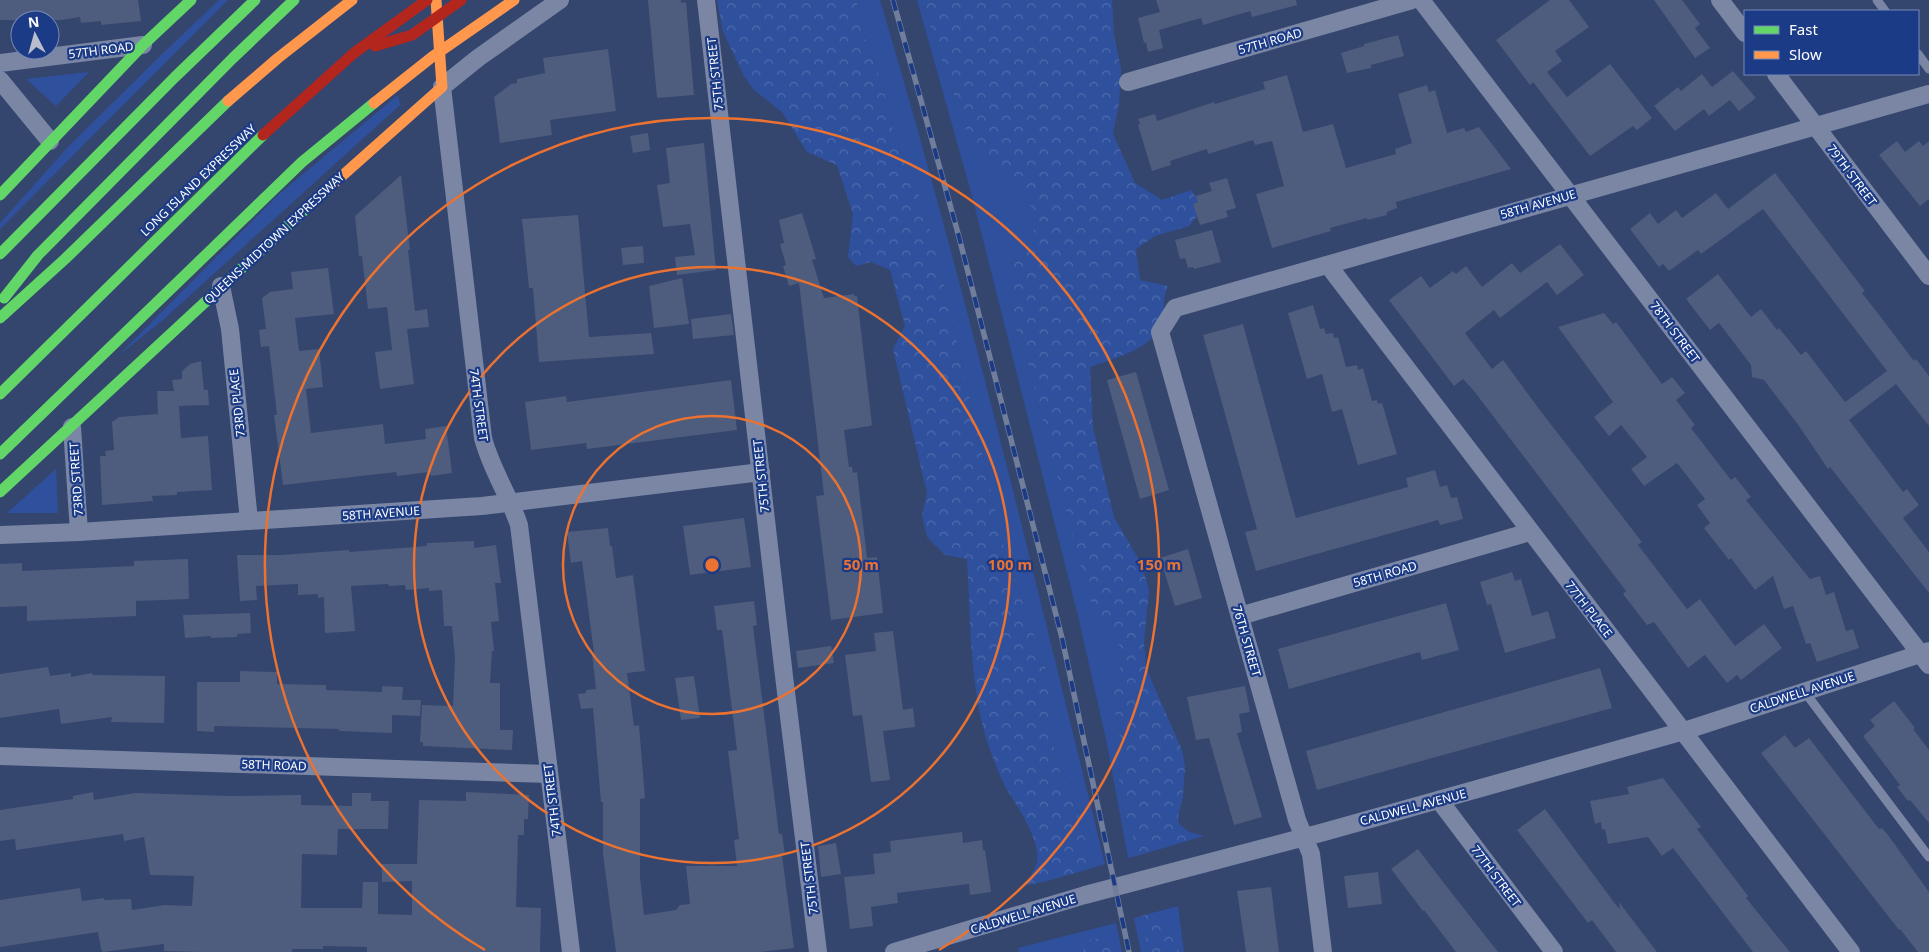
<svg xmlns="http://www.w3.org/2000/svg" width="1929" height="952" font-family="'Noto Sans',sans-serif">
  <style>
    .green { fill: #2f519d }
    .forest { fill: url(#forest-crowns) }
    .building { fill: #4e5c7d }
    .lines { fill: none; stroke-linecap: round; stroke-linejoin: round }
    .lane { stroke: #7a86a4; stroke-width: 9 }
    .street { stroke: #7a86a4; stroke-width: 18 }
    .fast { stroke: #63d668; stroke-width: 11 }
    .slow { stroke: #ff974d; stroke-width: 11 }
    .jam { stroke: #b3261e; stroke-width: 11 }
    .rail-casing { stroke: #707d9b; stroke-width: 5.5 }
    .rail { stroke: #1b3b86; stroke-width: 4; stroke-dasharray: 11; stroke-linecap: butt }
    .ring { fill: none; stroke: #eb7230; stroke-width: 2.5 }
    .labels { text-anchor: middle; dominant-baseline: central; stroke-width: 4.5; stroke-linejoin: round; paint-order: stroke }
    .street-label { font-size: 12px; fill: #fff; stroke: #1b3b86 }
    .centre { fill: #eb7230; stroke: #1b3b86; stroke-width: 2.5 }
    .ring-label { font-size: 15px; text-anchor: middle; font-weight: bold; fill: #eb7230; stroke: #1b3b86; stroke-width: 4.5; stroke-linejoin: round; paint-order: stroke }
  </style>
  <defs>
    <pattern id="forest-crowns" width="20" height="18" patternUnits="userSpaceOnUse" patternTransform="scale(1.25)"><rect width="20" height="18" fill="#2f519d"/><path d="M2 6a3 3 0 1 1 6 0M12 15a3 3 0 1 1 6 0" fill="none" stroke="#4e6bac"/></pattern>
  </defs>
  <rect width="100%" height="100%" fill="#34456e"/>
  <g class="green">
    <path d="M219,0H228L0,229V223L69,146L160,56Z"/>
    <path d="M857,0H880C965,285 1034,575 1105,864L1093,868L1077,810L1057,765L1048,715L1051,684L1003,545L936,249L918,192L893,130L884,90L859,22Z"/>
    <path d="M917,0H921L973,151L1010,182L1039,216L1028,244L1011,265V315L1028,363L1095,615L1125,653L1112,692L1118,731L1126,753L1118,774L1125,817L1140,855L1128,858L1106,739L1078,616L972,196Z"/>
    <path d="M89,72L56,106L26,79Z"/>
    <path d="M398,95L400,105L164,319L118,356L278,195Z"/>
    <path d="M56,469L58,513H7Z"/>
    <path d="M1178,906L1184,952H1141L1134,918Z"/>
    <path d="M1116,923L1122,952H1019L1018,948Z"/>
  </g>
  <g class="forest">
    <path d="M717,0H857L859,22L884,90L893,130L918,192L936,249L1003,545L1051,684L1048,715L1057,765L1077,810L1093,868L1047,881L1028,885L1027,882C1030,876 1036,868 1037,861C1041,839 1015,804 1005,786C999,775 995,762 990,750C969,690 971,622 967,559L945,555L927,537L922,515L927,493L893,349L905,326L890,270L871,262L856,266L848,257L853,214L837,165L807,152L782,112L754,90L744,76L723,32Z"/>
    <path d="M921,0H1112L1114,35L1121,69L1119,104L1113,134L1135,183L1162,200L1191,190L1204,208L1189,226L1155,236L1136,249L1140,280L1168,286C1166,291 1164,296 1164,301C1163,308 1166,318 1163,324C1150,350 1114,358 1090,367L1093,428L1114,517L1142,565L1149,590L1144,642L1146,668L1182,750L1185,766L1183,797L1178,817L1179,824L1189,832L1204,836L1140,855L1125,817L1118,774L1126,753L1118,731L1112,692L1125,653L1095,615L1082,571L1028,363L1011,315V265L1028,244L1039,216L1010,182L973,151Z"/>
    <path d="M1156,912L1165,922L1173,925L1179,952H1149L1141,916Z"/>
    <path d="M1103,938L1111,944L1113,952H1081L1091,939Z"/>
  </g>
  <g class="building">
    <path d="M0,0H138L141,21L101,25V21L81,23L80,17L62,20H0Z"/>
    <path d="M648,0H681V3L686,2L694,95L657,98Z"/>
    <path d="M1156,0H1296L1297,5L1252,17L1250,11L1203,25L1201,18L1159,30L1163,48L1148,52L1146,42L1144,43L1138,18L1160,12Z"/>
    <path d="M1550,0H1569L1589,27L1555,51L1562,61L1547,72L1567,97L1610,64L1652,118L1637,130L1633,126L1590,156L1533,82L1530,85L1496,40Z"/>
    <path d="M1654,0H1682L1700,24L1695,28L1710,48L1695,58Z"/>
    <path d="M1398,35L1404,56L1371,65V68L1347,73L1341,53L1364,46V44Z"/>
    <path d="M608,49L616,111L550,120L552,135L500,143L494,97L511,84L517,83V79L545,73L543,58Z"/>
    <path d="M1733,71L1756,98L1739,111L1730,100L1709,116L1704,109L1675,131L1654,106L1678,87L1681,91L1702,74L1712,87Z"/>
    <path d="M1287,75L1303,132L1333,124L1346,168L1396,154L1395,149L1412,143L1398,94L1427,85L1429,92L1435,90L1447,133L1464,128L1466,132L1479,127L1511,169L1396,202L1397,208L1387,212V215L1367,220V218L1330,228L1331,231L1272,248L1256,194L1284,186L1272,141L1255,145L1253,140L1208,154L1207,149L1170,161L1171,165L1152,171L1138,125L1140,124L1138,119L1155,114L1157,121L1214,102L1215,104L1265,89L1263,82Z"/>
    <path d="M648,133L650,150L633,153L630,136Z"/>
    <path d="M1897,141L1905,152L1919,141L1923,146L1929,141V199L1920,206L1879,155Z"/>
    <path d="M704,143L716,270L677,275L675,257L695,255L690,224L663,227L657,185L670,183L666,148Z"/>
    <path d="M1775,173L1865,291L1862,293L1880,316L1914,361L1916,359L1929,376V426L1896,384L1849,420L1903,492L1907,489L1919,505L1903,518L1929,552V593L1830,467L1828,469L1799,426L1764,380L1752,377L1751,365L1719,323L1710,330L1686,299L1718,274L1751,317L1761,309L1777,330L1779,328L1801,355L1806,351L1845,402L1887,371L1763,209L1701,254L1698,250L1669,271L1663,264L1659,267L1630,229L1650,213L1658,224L1676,210L1682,218L1716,193L1728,209Z"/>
    <path d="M401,175L410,250H408L415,311L427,309L429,327L407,329L414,384L380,389L375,352L392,350L387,307L368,309L362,256H359L355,216Z"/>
    <path d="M1227,178L1236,208L1226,211L1228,217L1200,225L1193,204L1198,202L1196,196L1212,191L1209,183Z"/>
    <path d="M802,213L816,259L812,260L824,298L854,294V296H857L872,425L870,426L844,430L849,467H852L853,473L857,472L867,558L877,557L883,613L831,620L816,496L824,495L799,283L789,286L783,266L786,265L780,244L784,243L779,220Z"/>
    <path d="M578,215L589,337L651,333L654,354L539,362L533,288H529L522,219Z"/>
    <path d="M1212,230L1221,262L1194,269L1193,267L1188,268L1185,258L1180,259L1175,240Z"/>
    <path d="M1560,244L1584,275L1557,295L1547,282L1500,318L1494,310L1465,333L1492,369L1503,360L1539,409L1642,542L1638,545L1687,609L1700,599L1735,646L1764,624L1782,648L1741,680L1737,675L1727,683L1705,655L1688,668L1654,622L1647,625L1623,594L1626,591L1474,391L1463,379L1454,386L1389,300L1421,276L1430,288L1453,271L1456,274L1466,266L1482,287L1512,263L1520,273Z"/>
    <path d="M643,246L644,263L623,265L621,248Z"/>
    <path d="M328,268L334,314L295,318L299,351L319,349L323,387L306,389L311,433L383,424L385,444L426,439L425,429L446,426L452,473L431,476L430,472L397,476L396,472L283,485L274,415H277L269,346L261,347L259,330L266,329L262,298L270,292L293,289L291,272Z"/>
    <path d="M682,278L689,324L654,328L649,286Z"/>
    <path d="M1313,305L1320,329L1324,328L1326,334L1333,333L1334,338L1338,337L1346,367L1357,365L1358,370L1363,368L1372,401L1377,400L1378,404L1382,403L1397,454L1358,465L1342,409L1332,412L1322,374L1307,379L1288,313Z"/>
    <path d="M1604,313L1613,324L1616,322L1662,384L1672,377L1685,393L1676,400L1695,425L1691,428L1731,480L1735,477L1751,497L1746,500L1810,579L1820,576L1826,595L1834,592L1846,631L1853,629L1859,648L1817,662L1810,643L1806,644L1793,606L1784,609L1773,576L1755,590L1731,558L1729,560L1704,528L1710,523L1697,505L1705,499L1677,463L1644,486L1631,469L1647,457L1621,425L1609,436L1594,417L1613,402L1558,327Z"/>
    <path d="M731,314L734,335L693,339L691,319Z"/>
    <path d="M1243,324L1296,518L1408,487L1406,478L1435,470L1440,487L1447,485L1451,498L1457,497L1463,519L1440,525L1438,520L1256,571L1245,532L1257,529L1203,335Z"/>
    <path d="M201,361L204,390H208L209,405L179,406L181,438L208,436L212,490L177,492V495L152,496L153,501L102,505L100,456H106L105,451L114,450L112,422L119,417L158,414L157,391H174L172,380L182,379V371L190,364Z"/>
    <path d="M1136,372L1169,490L1140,499L1107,380Z"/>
    <path d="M731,380L737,430L587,449L586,443L531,450L525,402L566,396L567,402Z"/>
    <path d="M744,518L751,567L690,575L683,526Z"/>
    <path d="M608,528L610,546H612L616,578L633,575L645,671L627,673L634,726L639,725L645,798L640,799V877L644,915L676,910L680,905L690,904L686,866H737L734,840L739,839L728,751L737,750L722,630H717L714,606L754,601L757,625L753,626L779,834H782L785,855H782L794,948L759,952H616L603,854V802H601L593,708L581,709L578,694L586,693V690L596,689L592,654L594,653L582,561L571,563L567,532Z"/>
    <path d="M474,541V548L496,545L501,583H495L499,621L491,622L494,651H492L490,683H500V730H513L512,750L423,746V742H420L422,705L453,706L455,658L452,626H444L442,590L429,591V588L406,590L405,585L389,586L388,584L351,586L355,631L343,632L325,633L324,597L318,598V594L298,595V584L256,586L257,600L240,601L237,555H281L349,550V552L427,546V543Z"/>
    <path d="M1188,549L1202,598L1175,606L1160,558Z"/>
    <path d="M188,559L189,599L136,601V616L27,621V606L0,607V564L22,563V571L134,566V561Z"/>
    <path d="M1512,572L1515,581L1521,579L1532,616L1548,611L1556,638L1505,653L1491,604L1487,605L1480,582Z"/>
    <path d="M1446,603L1459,650L1422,660L1420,652L1289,689L1278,649Z"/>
    <path d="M250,613L251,633L237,634V637L211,638V636L185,638L183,615Z"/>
    <path d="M893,631L903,710L913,708L915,727L883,731L890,780L871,782L862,715L853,716L845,655L876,651L874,633Z"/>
    <path d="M831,646L834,663L798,668L796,651Z"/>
    <path d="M48,667L50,676L71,673V677L92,673L93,675L165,676L164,723L111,722L112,717L61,724L59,709L0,718V674Z"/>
    <path d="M1600,668L1612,708L1317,790L1306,751Z"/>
    <path d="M240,671L277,672V684L326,685V690L382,692V686L403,687L402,700H421L420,716L392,715V733L339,731V729L214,726V732L197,731V682H240Z"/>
    <path d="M694,676L700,718L681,720L675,678Z"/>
    <path d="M1245,686L1250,712L1239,714L1242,732L1237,733L1262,817L1234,825L1209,738L1196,740L1187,697Z"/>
    <path d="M1894,701L1915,728L1913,729L1929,750V823L1910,800L1908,801L1897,787L1900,785L1863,736L1875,726L1870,720Z"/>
    <path d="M1785,735L1795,748L1809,738L1879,829L1882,828L1888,835L1929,892V952H1918L1900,929L1899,930L1761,753Z"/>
    <path d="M1663,778L1701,827L1697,829L1748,896L1746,898L1790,952H1753L1673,848L1662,856L1648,837L1608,844L1605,829L1602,830L1601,822L1595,824L1590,801L1629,794L1627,787Z"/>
    <path d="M93,792L94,800L135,793L231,796L301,795V805L352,806V793H371V801H389L388,829H338L337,855L302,854L301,908H362L363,882H378V914L412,915V881L382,882V864H417L419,800L466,801V792L529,795L528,819H524V835H518L516,907L541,908L540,952H367V947L323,946V949H292V952H200L164,951V944L103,952L101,949L98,932L0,947V900L80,888L82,901L104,898V900L131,899L132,910L164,905L192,906L194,876L150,875L144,837L124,841L123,834L16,850L15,839L0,841V810L73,799V796Z"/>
    <path d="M1545,809L1616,905L1620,909L1619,902L1657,952H1616L1592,920L1588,923L1517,830Z"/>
    <path d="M962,832L963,843L982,840L983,850H985L991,892L970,895L969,884L897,893L898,903L871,907L873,926L850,929L844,877L875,874L873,854L891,852L890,841Z"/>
    <path d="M836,843L841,874L821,877L818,846Z"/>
    <path d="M1418,849L1440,878L1498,952H1456L1424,910L1423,911L1391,869Z"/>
    <path d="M1378,872L1382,904L1348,908L1344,876Z"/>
    <path d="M1271,887L1279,952H1246L1237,891Z"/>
  </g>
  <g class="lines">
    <g class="lane">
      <path d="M1877,0L1885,11"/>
      <path d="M1918,54L1929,69"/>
      <path d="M1804,691L1929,857"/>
    </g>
    <g class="street">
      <path d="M560,0L478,58L442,87L483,438C491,469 509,495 519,525L571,952"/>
      <path d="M706,0L784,676L818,952"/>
      <path d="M1421,0L1929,665"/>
      <path d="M1720,0L1745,33"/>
      <path d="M0,63L143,45"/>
      <path d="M1776,74L1929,276"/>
      <path d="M0,80L50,141"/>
      <path d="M1128,82L1412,0"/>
      <path d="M1328,265L1851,952"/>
      <path d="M221,286L230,329L249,521"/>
      <path d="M72,427L79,532"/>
      <path d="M0,535L79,532L482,506L761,472"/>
      <path d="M1240,616L1530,532"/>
      <path d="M0,756L549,774"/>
      <path d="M1439,800L1554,952"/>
      <path d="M894,952L1085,895L1324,832L1684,731L1929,651"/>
      <path d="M1323,952L1311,854L1297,820L1160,332L1175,308L1929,94"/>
    </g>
    <g class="fast">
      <path d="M0,195L143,45L191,0"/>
      <path d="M0,254L175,77L255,0"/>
      <path d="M4,298L38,255L233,58L294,0"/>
      <path d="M0,318L65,259L228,101"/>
      <path d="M0,394L263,135"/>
      <path d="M0,454L302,162L374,103"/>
      <path d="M0,492L324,192"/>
    </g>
    <g class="slow">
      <path d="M228,101L278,58L352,0"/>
      <path d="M374,103L432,57L514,0"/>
      <path d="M324,192L442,87L436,0"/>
    </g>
    <g class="jam">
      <path d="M375,46L412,35L461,0"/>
      <path d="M263,135L354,53L427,0"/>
    </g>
    <g class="rail-casing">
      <path id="rail" d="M893,0L959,237L1062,638L1129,952"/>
    </g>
    <use href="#rail" class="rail"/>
  </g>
  <g class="ring">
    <circle cx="712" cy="565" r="149"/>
    <circle cx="712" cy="565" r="298"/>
    <path d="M485 950A447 447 0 1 1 939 950"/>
  </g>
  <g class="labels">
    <g class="street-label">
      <text transform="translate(1270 41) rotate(-16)">57TH ROAD</text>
      <text transform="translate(101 50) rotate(-7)">57TH ROAD</text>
      <text transform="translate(715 74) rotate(-96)">75TH STREET</text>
      <text transform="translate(1852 175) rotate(53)">79TH STREET</text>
      <text transform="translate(198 180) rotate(-44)">LONG ISLAND EXPRESSWAY</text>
      <text transform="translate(1538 204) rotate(-16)">58TH AVENUE</text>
      <text transform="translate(274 238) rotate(-43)">QUEENS-MIDTOWN EXPRESSWAY</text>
      <text transform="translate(1675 332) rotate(53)">78TH STREET</text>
      <text transform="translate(237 403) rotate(-96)">73RD PLACE</text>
      <text transform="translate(479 405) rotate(82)">74TH STREET</text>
      <text transform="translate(761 476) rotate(-96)">75TH STREET</text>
      <text transform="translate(76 479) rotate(-94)">73RD STREET</text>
      <text transform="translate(381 513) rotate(-4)">58TH AVENUE</text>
      <text transform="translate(1385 574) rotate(-16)">58TH ROAD</text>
      <text transform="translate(1589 609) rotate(52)">77TH PLACE</text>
      <text transform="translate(1247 641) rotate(74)">76TH STREET</text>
      <text transform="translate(1802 692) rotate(-18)">CALDWELL AVENUE</text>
      <text transform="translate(274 765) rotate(2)">58TH ROAD</text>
      <text transform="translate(552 800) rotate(-97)">74TH STREET</text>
      <text transform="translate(1413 807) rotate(-15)">CALDWELL AVENUE</text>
      <text transform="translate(1496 876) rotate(53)">77TH STREET</text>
      <text transform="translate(809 878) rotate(-97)">75TH STREET</text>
      <text transform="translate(1023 914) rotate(-17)">CALDWELL AVENUE</text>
    </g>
  </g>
  <circle cx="712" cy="565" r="8" class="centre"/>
  <g class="ring-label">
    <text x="861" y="570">50 m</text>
    <text x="1010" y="570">100 m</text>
    <text x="1159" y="570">150 m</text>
  </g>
  <rect x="1744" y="10" width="175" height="65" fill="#1b3b86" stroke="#7689b6"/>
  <rect x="1754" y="26" width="25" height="8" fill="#63d668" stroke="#7689b6"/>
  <text x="1789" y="35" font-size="15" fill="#ffffff">Fast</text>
  <rect x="1754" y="51" width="25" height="8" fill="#ff974d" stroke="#7689b6"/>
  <text x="1789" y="60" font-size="15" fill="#ffffff">Slow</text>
  <g transform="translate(35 35) rotate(354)"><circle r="24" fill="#1b3b86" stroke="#7689b6"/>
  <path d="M0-4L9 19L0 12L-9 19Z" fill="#b8becc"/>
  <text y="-8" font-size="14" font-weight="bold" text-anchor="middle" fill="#ffffff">N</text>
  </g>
</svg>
